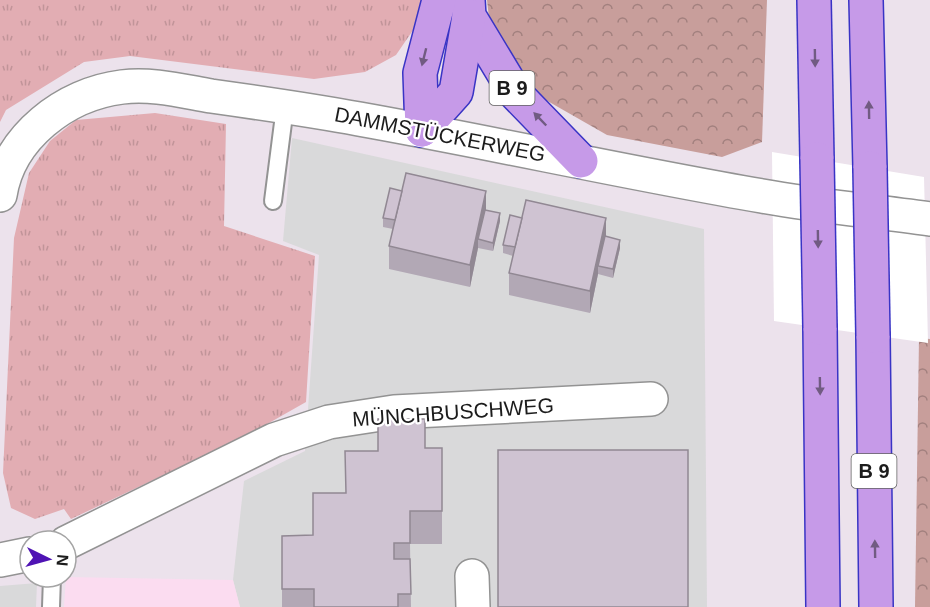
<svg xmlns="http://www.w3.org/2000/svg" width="930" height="607" font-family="Arial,sans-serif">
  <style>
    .residential { fill: #d9d9da }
    .education { fill: #fbdcf0 }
    .grass { fill: url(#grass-tufts) }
    .forest { fill: url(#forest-crowns) }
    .pier { fill: #fff }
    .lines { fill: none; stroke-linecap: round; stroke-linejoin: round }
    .service-casing { stroke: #939393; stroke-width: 20 }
    .minor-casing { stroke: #939393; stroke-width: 36 }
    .trunk-casing { stroke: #3934c5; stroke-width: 36 }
    .service { stroke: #fff; stroke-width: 16 }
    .minor { stroke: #fff; stroke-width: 33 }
    .trunk { stroke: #c69ae8; stroke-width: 33 }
    .trunk-bridge-casing { stroke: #3934c5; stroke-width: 36; stroke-linecap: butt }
    .trunk-bridge { stroke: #c69ae8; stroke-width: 33 }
    .wall { fill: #b2a8b5 }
    .shaded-wall { fill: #918893 }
    .building { fill: #cfc3d2; stroke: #918893; stroke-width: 1.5 }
    .oneway { fill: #715b82 }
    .labels { text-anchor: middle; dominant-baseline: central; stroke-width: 4.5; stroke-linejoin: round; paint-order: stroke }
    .shield { fill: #fff; stroke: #606060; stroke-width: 1.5 }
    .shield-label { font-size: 20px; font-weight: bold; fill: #1c1c1c }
    .street-label { font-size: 21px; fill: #1c1c1c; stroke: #fff }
  </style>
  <defs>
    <pattern id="grass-tufts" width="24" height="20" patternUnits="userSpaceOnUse" patternTransform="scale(1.5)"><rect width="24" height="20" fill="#e2adb3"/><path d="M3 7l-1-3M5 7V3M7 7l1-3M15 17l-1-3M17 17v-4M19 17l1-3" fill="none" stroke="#c19499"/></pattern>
    <pattern id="forest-crowns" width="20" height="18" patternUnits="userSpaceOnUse" patternTransform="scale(1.5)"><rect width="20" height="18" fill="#c89e9b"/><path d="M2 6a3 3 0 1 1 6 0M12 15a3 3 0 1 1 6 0" fill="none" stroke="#a2807e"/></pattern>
  </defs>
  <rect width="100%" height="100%" fill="#ece2ec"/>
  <g class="residential">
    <path d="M292,138L704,229L707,607H240L233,580L244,481L305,451L319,255L283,241Z"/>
    <path d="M37,583L36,607H0V586Z"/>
  </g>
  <path class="education" d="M66,577L233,580L240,607H64Z"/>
  <g class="grass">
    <path d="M0,0H427L420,20L396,55L365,72L314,79L130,56L84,62L6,110L0,122Z"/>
    <path d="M155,113L226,124L224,226L315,256L306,402L246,436L71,519L64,509L35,519L11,508L3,473L14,238L29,173L50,141L76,120Z"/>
  </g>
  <g class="forest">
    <path d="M487,0H767L762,142L722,157L607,135L530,91L489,18Z"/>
    <path d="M919,338L930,339V607H915Z"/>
  </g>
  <path class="pier" d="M772,152L924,177L928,343L774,321Z"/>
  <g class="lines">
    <g class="service-casing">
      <g id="service">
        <path d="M273,201L285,107"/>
        <path d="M51,607L52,577"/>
      </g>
    </g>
    <g class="minor-casing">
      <g id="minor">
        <path d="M0,195C9,137 65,94 122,87C151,83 182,91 211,96C261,103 310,110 359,119C494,143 627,173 762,196C817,206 874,211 930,219"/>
        <path d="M66,543L274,440L329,422L394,412L651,399"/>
        <path d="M0,560L30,554"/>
        <path d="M472,576L473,607"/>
      </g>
    </g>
    <g class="trunk-casing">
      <g id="trunk">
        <path d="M468,0L469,16L516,94L581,161"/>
        <path d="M814,0L817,159"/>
        <path d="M866,0L870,168"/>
        <path d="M422,130L420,73L439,0"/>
        <path d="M422,130L456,92L469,16"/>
        <path d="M820,328L823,607"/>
        <path d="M873,336L876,607"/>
      </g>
    </g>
    <use href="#service" class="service"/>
    <use href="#minor" class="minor"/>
    <use href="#trunk" class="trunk"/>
    <g class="trunk-bridge-casing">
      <g id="trunk-bridge">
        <path d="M817,159L820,328"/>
        <path d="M870,168L873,336"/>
      </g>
    </g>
    <use href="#trunk-bridge" class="trunk-bridge"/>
  </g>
  <g class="wall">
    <path d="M486,210L500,221L493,251L478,248L470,287L389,269V246L393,229L383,227V218Z"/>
    <path d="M606,236L620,248L613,278L598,274L590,313L509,295V273L513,256L503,253V245Z"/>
    <path d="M425,448H442V544H410L411,607H282V536L313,535L378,451Z"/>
  </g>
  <g class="shaded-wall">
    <path d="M486,191V214L478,239V248L470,287V265Z"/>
    <path d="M500,213V221L493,251V243Z"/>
    <path d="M606,218V240L598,266V274L590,313V291Z"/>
    <path d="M620,240V248L613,278V269Z"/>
  </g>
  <g class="building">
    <path d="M406,173L486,191L470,265L389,246Z"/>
    <path d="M390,188L402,191L395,220L383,218Z"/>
    <path d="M526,200L606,218L590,291L509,273Z"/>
    <path d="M485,210L500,213L493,243L478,239Z"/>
    <path d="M510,215L522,218L515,247L503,245Z"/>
    <path d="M605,236L620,240L613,269L598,266Z"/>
    <path d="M378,419H425V448H442V511H410V543H394V559H410L411,594H398V607H314V589H282V536L313,535V493H346L345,451H378Z"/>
    <rect x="498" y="450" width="190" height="157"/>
  </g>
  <defs><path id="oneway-solid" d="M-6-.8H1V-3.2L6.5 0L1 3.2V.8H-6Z" transform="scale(1.5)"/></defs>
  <g class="oneway">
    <use href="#oneway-solid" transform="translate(424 57) rotate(104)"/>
    <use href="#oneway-solid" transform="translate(815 58) rotate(89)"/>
    <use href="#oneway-solid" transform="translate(869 110) rotate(-91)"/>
    <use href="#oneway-solid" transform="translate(540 119) rotate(-134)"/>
    <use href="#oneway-solid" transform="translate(818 239) rotate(89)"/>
    <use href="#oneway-solid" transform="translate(820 386) rotate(89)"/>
    <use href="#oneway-solid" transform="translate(875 549) rotate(-91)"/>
  </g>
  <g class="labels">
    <g class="shield">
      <rect x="489.5" y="71" width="45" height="34" rx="4.5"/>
      <rect x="851.5" y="454" width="45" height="34" rx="4.5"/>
    </g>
    <g class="shield-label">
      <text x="512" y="88">B 9</text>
      <text x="874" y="471">B 9</text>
    </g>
    <g class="street-label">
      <text transform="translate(440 134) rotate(11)">DAMMSTÜCKERWEG</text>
      <text transform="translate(453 412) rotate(-4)">MÜNCHBUSCHWEG</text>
    </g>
  </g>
  <g transform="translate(48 559) rotate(95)"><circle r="28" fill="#ffffff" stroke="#a4a4a4" stroke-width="1.5"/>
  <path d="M0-4.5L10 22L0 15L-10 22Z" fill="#4f13b4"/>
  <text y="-9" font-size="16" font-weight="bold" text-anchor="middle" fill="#1c1c1c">N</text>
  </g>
</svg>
